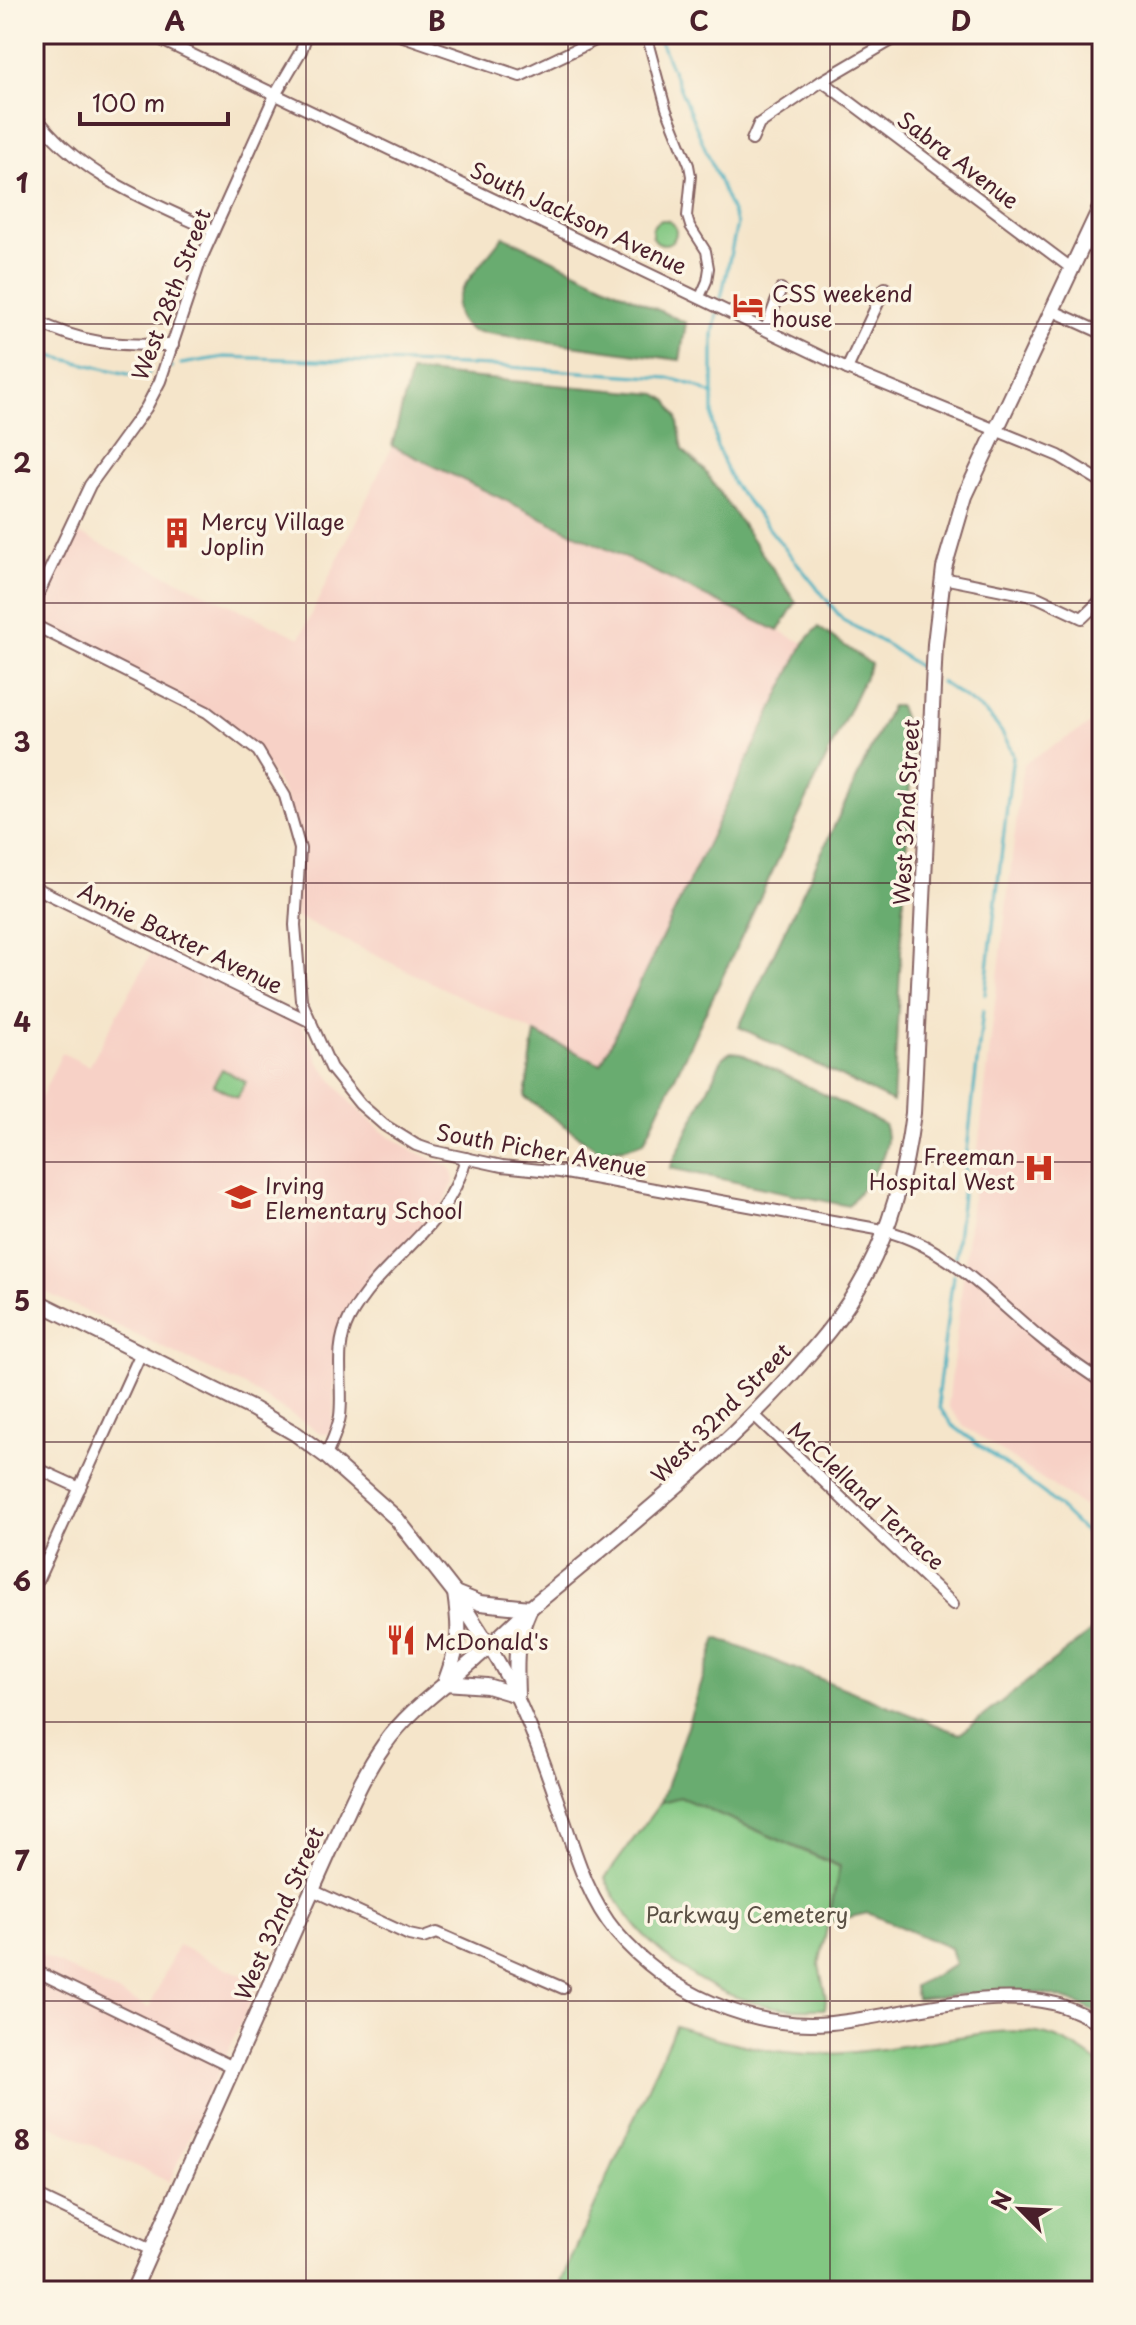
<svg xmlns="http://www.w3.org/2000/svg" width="1136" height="2325" font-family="'Playpen Sans',sans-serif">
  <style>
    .built { fill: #f7d1c6 }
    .green { fill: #82c782; stroke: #667356; stroke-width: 2 }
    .forest { fill: #69ac70; stroke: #5a664e; stroke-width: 2 }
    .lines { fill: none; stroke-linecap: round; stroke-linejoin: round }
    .stream { stroke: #43afc0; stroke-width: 3 }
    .pedestrian-casing { stroke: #866463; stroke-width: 12 }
    .minor-casing { stroke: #866463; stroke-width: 14 }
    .tertiary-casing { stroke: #866463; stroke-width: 16 }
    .secondary-casing { stroke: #866463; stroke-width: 18 }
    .pedestrian { stroke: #fff; stroke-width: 8 }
    .minor { stroke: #fff; stroke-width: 10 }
    .tertiary { stroke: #fff; stroke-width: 12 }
    .secondary { stroke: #fff; stroke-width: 14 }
    .grid { fill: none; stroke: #4a1f2b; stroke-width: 2; stroke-opacity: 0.55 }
    .labels { text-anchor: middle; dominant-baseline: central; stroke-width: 7; stroke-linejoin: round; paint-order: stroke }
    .street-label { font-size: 22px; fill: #4a1f2b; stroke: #fcf5e5 }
    .poi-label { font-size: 22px; fill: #4a1f2b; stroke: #fcf5e5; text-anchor: start }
    .park-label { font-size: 22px; fill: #5b5145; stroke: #fcf5e5 }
    .neatline { fill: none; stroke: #4a1f2b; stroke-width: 3 }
    .grid-label { font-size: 26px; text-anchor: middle; font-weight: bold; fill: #4a1f2b }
  </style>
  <rect width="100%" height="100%" fill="#fcf5e5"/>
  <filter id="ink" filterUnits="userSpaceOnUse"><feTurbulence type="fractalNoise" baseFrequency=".0125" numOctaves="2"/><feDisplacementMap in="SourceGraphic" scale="16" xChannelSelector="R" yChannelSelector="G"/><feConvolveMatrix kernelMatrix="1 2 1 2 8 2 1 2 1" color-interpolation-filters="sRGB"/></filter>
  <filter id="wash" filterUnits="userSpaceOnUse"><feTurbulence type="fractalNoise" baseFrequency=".006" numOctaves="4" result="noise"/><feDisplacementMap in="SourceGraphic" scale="32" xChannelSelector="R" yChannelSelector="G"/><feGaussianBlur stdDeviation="1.8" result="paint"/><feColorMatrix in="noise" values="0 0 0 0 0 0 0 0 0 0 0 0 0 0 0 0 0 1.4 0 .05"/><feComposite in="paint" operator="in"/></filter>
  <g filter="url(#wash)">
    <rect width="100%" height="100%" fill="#f5e5ca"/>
    <g class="built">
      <path d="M392,446L804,643L601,1065L295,916L300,849L285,796L258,751L207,712L34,625V603L69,529L300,638Z"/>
      <path d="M1102,717V1519L965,1427L948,1406L1023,764Z"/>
      <path d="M153,950L300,1022L320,1064L350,1102L383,1132L414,1151L450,1167L453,1171L454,1182L444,1203L356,1297L342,1320L335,1349L333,1426L329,1434H322L247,1387L34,1287V1112L62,1053L89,1066Z"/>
      <path d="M178,1945L259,1983L169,2182L34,2117V1952L149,2008Z"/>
    </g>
    <g class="green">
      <circle cx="664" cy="232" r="12"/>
      <path d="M222,1069L246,1082L237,1098L213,1085Z"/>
      <path d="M680,1797L840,1867L819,1965L826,1999L825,2009C811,2009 796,2010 782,2008C706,1999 637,1945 605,1878L661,1802Z"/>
      <path d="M675,2026C726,2042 776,2056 831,2054C867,2052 904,2046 940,2040C971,2035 1006,2028 1037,2033C1062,2037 1083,2051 1102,2066V2291H557Z"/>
    </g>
    <g class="forest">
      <path d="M503,236L686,323L680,360L472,331C461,324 453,313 458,299C461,285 493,250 503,236Z"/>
      <path d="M411,372L657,394L668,401L677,417L683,450L704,470L796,602L778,631L392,446Z"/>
      <path d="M818,627L871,664L644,1142L625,1148L598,1150L525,1097L535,1033L601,1064L804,643Z"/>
      <path d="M891,706H899L912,743L893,1102L739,1027Z"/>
      <path d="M731,1052L740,1053L884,1124C897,1153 864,1184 848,1206L670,1168L723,1057Z"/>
      <path d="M1102,1623V2016C1041,1979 983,1993 916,1999L914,1986L955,1965L950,1948L868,1913L828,1922L840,1866L680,1797L661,1802L717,1638L960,1734Z"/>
    </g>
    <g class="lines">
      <g class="stream">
        <path d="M657,34L737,224L721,298"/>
        <path d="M717,314L713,334V425L717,447L733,484L843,620L889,646L925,671"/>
        <path d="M34,352L132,375L149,373"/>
        <path d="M181,364L224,357L494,366L668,378L694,385L713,395"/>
        <path d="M170,367H172"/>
        <path d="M941,682C975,705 998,715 1013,755L985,994"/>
        <path d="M955,1257L983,1010"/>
        <path d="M953,1275L938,1392L940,1408L952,1425L1046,1495L1080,1528L1102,1544"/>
      </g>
    </g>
  </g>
  <g filter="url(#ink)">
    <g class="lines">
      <g class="pedestrian-casing">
        <path id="pedestrian" d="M646,34L666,108L689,165L691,176L687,216L690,226L706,251L709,268L707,281L700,297"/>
      </g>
      <g class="minor-casing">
        <g id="minor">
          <path d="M149,34L847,369L1059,456L1102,482"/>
          <path d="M397,34L520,76L608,34"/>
          <path d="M822,81L1071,268"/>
          <path d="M34,114C78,175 147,200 213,231"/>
          <path d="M752,140L759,124L822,81L902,34"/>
          <path d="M1051,310L1102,333"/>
          <path d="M34,320C87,346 116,345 173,345"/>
          <path d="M766,329L781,289"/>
          <path d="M847,369L885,288"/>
          <path d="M943,578L1037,597L1082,618L1102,599"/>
          <path d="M34,603L90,485L146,408L160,381L201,259L275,95L301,51L307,34"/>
          <path d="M34,625L207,712L258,751L285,796L300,849L295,925L301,1000L331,1068L360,1104L384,1125L416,1145L433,1151L502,1166L560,1172L877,1229C943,1241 991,1297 1041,1338C1060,1354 1081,1368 1102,1382"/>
          <path d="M34,887L311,1022"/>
          <path d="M754,1415L953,1604"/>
          <path d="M326,1456C331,1443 338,1430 340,1416C344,1383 333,1350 349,1319C382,1257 447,1232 466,1158"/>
          <path d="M34,1467L80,1488"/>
          <path d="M34,1588L141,1353"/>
          <path d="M312,1890L409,1935L423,1938L437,1933L563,1988"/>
          <path d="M34,1970L233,2067"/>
          <path d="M34,2194L151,2250"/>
        </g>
      </g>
      <g class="tertiary-casing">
        <path id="tertiary" d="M489,1646C520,1695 540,1751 559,1806C574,1849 586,1896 616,1932C668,1993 750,2030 831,2023C898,2017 987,1987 1052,2003C1070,2007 1086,2016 1102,2024"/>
      </g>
      <g class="secondary-casing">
        <g id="secondary">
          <path d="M34,1300L253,1409L296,1434L326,1456L396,1518L455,1593L489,1646"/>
          <path d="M455,1593L480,1603L530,1608C514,1644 516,1657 517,1695L487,1686L445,1683C460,1642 461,1635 455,1593Z"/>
          <path d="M133,2291L334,1841C349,1809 363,1774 384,1745C408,1710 445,1686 476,1658C496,1641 514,1622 534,1605C621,1533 709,1464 786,1380C816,1347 845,1314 866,1274C893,1223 906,1170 913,1113L935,644L944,568L965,496L1102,204"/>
        </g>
      </g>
      <use href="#pedestrian" class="pedestrian"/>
      <use href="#minor" class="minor"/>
      <use href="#tertiary" class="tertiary"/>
      <use href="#secondary" class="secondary"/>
    </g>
  </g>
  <path class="grid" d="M306,34V2291M568,34V2291M830,34V2291M34,324H1102M34,603H1102M34,883H1102M34,1162H1102M34,1442H1102M34,1722H1102M34,2001H1102"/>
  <defs>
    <g id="hotel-bare" transform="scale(2.4)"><path d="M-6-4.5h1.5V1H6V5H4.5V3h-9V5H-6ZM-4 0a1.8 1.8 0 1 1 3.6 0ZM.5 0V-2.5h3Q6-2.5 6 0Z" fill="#c8321e" stroke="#fcf5e5" stroke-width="2.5" paint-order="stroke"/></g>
    <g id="building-bare" transform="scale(2.4)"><path d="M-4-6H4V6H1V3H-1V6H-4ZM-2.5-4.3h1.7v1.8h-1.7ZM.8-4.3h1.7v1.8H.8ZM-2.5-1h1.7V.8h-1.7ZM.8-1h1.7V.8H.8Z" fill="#c8321e" stroke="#fcf5e5" stroke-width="2.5" paint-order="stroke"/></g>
    <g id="hospital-bare" transform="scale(2.4)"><path d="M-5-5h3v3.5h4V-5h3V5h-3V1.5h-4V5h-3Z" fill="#c8321e" stroke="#fcf5e5" stroke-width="2.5" paint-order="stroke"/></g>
    <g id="school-bare" transform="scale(2.4)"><path d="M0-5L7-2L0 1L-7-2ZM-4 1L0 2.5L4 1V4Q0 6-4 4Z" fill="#c8321e" stroke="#fcf5e5" stroke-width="2.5" paint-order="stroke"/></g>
    <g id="restaurant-bare" transform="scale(2.4)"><path d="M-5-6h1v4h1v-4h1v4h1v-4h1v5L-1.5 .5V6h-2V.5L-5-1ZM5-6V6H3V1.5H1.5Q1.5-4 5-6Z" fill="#c8321e" stroke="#fcf5e5" stroke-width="2.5" paint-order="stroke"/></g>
  </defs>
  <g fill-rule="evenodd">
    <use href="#hotel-bare" x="748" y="305"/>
    <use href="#building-bare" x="177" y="533"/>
    <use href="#hospital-bare" x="1039" y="1168"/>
    <use href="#school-bare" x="241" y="1197"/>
    <use href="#restaurant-bare" x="401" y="1640"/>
  </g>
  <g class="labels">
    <g class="street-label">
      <text transform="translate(959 159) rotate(37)">Sabra Avenue</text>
      <text transform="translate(579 217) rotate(25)">South Jackson Avenue</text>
      <text transform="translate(170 294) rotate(-69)">West 28th Street</text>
      <text transform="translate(905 812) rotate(-87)">West 32nd Street</text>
      <text transform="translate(181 937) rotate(26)">Annie Baxter Avenue</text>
      <text transform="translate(542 1149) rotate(10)">South Picher Avenue</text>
      <text transform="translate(720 1412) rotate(-45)">West 32nd Street</text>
      <text transform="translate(867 1495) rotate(43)">McClelland Terrace</text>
      <text transform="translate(278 1913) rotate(-66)">West 32nd Street</text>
    </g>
    <g class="poi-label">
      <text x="772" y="292">CSS weekend<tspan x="772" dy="25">house</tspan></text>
      <text x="201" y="520">Mercy Village<tspan x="201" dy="25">Joplin</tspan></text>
      <text x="1015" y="1155" text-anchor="end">Freeman<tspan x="1015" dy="25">Hospital West</tspan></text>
      <text x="265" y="1184">Irving<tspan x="265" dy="25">Elementary School</tspan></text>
      <text x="425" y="1640">McDonald's</text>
    </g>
    <g class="park-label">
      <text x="747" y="1913">Parkway Cemetery</text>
    </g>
  </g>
  <rect width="1136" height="2325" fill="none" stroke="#fcf5e5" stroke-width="88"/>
  <g transform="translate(1020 2209) rotate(294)" stroke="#fcf5e5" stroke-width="6" paint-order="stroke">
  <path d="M0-6L14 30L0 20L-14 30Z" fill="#4a1f2b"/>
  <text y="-12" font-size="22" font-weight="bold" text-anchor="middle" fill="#4a1f2b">N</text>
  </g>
  <path d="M80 112v12h148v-12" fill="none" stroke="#4a1f2b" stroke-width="4"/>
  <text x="92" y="112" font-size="24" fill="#4a1f2b" stroke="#fcf5e5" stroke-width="6" paint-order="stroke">100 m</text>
  <rect x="44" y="44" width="1048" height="2237" class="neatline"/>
  <g class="grid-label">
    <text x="175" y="31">A</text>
    <text x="437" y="31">B</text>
    <text x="699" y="31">C</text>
    <text x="961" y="31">D</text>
    <text x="22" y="193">1</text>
    <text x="22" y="473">2</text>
    <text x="22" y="752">3</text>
    <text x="22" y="1032">4</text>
    <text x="22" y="1311">5</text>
    <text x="22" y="1591">6</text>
    <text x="22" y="1871">7</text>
    <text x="22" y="2150">8</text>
  </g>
</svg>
